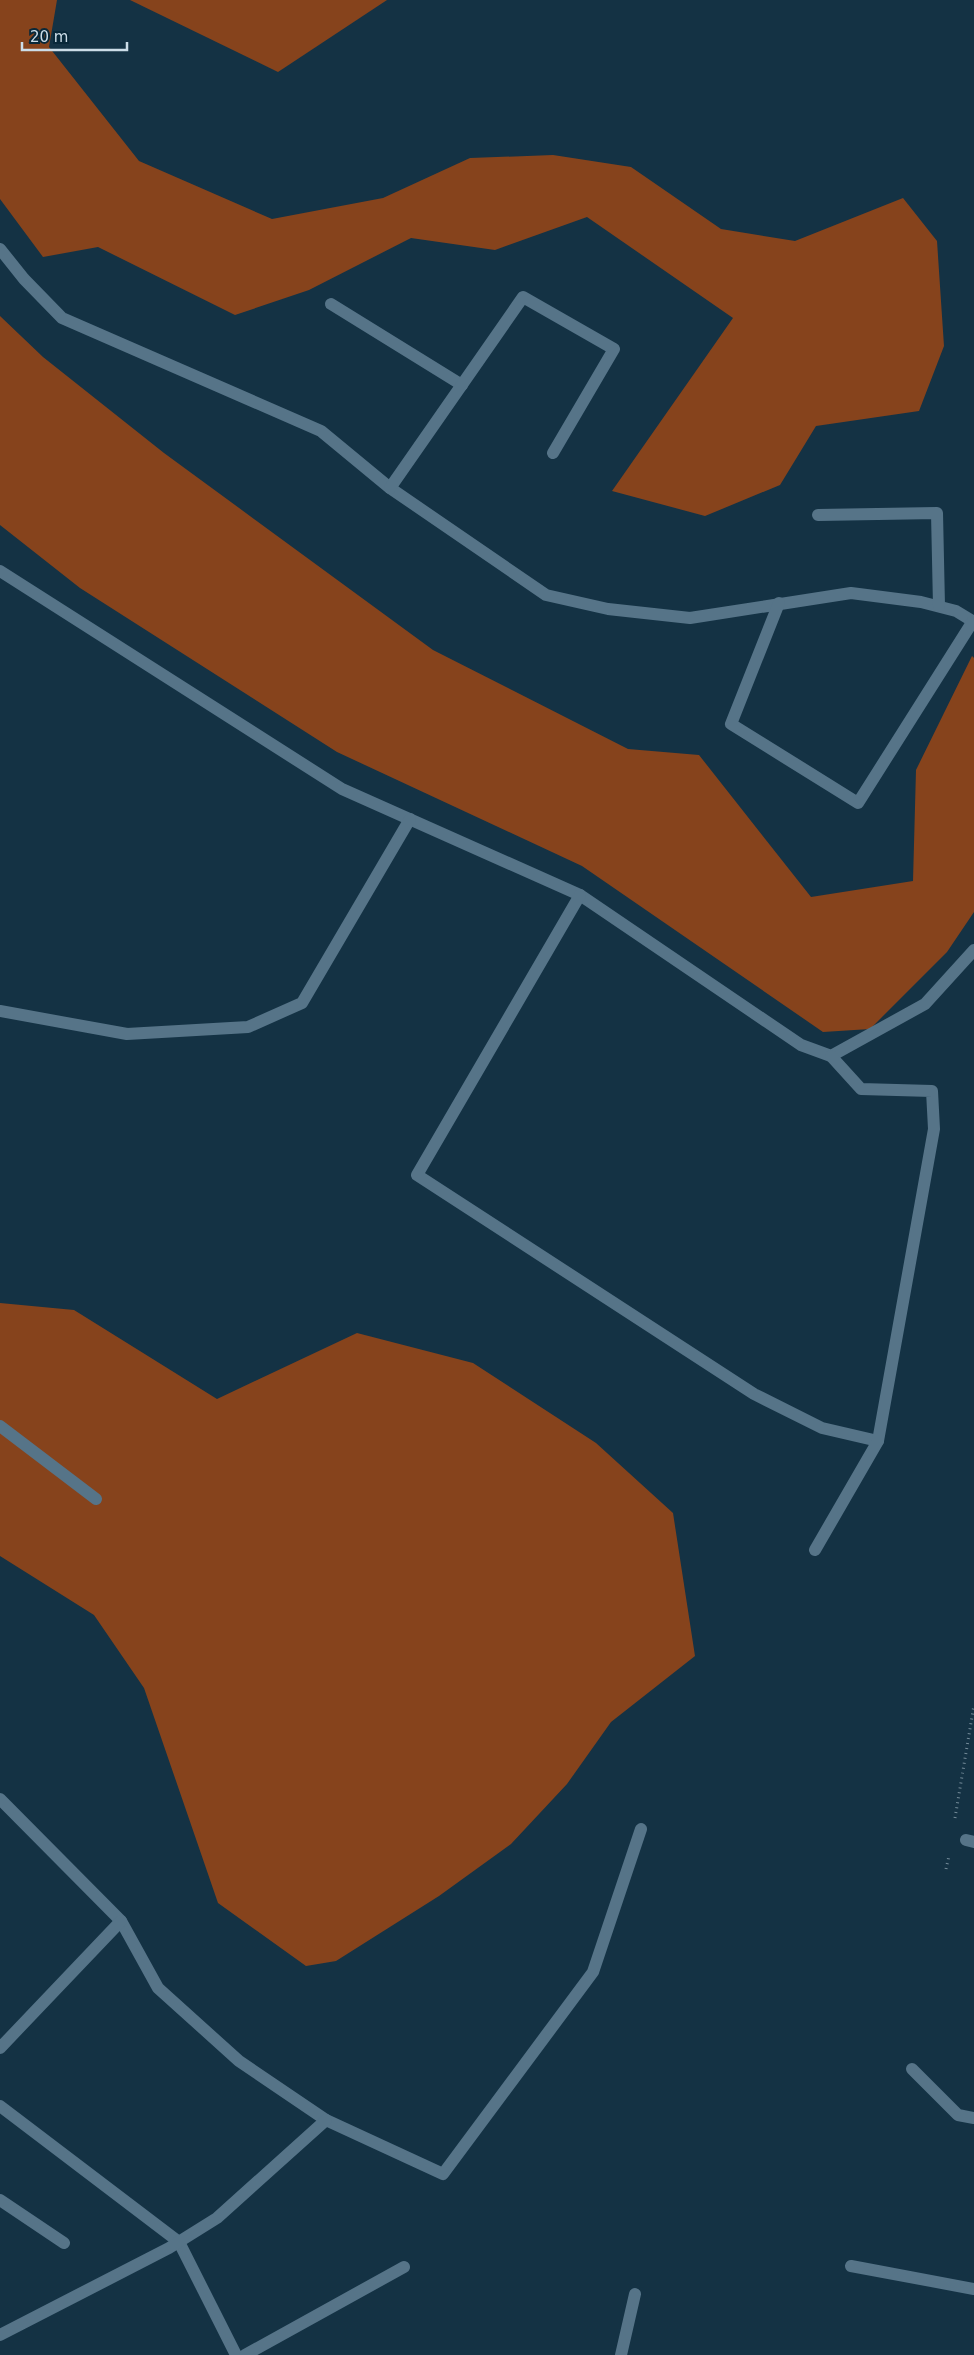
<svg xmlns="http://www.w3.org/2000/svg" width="974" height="2355" font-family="'DejaVu Sans',sans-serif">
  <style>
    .forest { fill: #86431c }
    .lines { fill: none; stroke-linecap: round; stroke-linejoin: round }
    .path { stroke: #738a98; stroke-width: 3; stroke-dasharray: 1 4; stroke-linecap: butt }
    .minor { stroke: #567488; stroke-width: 12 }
  </style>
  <rect width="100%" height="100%" fill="#143244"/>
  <g class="forest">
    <path d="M0,0H57L49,47L139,161L272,219L383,198L470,158L553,155L631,167L721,229L795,241L903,198L937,241L944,346L919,411L816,426L780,485L705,516L612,491L733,318L587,217L495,250L411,238L309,290L235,315L98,247L43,257L0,199Z"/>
    <path d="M130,0H387L278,72Z"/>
    <path d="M0,316L43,357L164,453L433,650L628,749L699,755L811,897L913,881L916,770L972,656L974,658V912L947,952L870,1029L823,1032L582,866L337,752L80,588L0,525Z"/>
    <path d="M0,1303L74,1310L217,1399L357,1333L473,1363L596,1443L673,1513L695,1656L611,1722L567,1784L511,1844L439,1896L336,1961L306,1966L218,1903L144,1688L94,1615L0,1556Z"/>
  </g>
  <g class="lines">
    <g class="path">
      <path d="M955,1818L974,1705"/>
      <path d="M946,1869L949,1856"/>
    </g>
    <g class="minor">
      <path d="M0,249L24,279L62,318L321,431L390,488L546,595L608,609L690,618L851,593L921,602L956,611L974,622"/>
      <path d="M331,304L462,385"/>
      <path d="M390,488L523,297L614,349L553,453"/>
      <path d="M818,515L937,513L939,606"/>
      <path d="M0,571L342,789L580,895L801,1045L831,1056L925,1004L974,950"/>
      <path d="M779,603L731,724L858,803L973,621"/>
      <path d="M580,895L417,1175L754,1394L822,1428L878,1441"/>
      <path d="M0,1011L127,1034L248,1027L302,1003L410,819"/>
      <path d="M0,1426L96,1499"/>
      <path d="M815,1550L878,1441L934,1129L932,1091L861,1089L831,1056"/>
      <path d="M0,1799L121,1921L158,1988L239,2061L326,2120L443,2174L593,1972L641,1829"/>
      <path d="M966,1840L974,1842"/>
      <path d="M0,2048L121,1921"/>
      <path d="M912,2069L958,2115L974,2118"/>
      <path d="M0,2106L179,2242L236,2355"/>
      <path d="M0,2200L64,2243"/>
      <path d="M851,2266L974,2289"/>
      <path d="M0,2335L169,2248L217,2218L326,2120"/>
      <path d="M245,2355L404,2267"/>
      <path d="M621,2355L635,2294"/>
    </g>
  </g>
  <path d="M22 42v8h105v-8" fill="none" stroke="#ccdde8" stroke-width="2.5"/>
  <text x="30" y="42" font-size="15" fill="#ccdde8" stroke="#092839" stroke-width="4" paint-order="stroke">20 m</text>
</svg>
